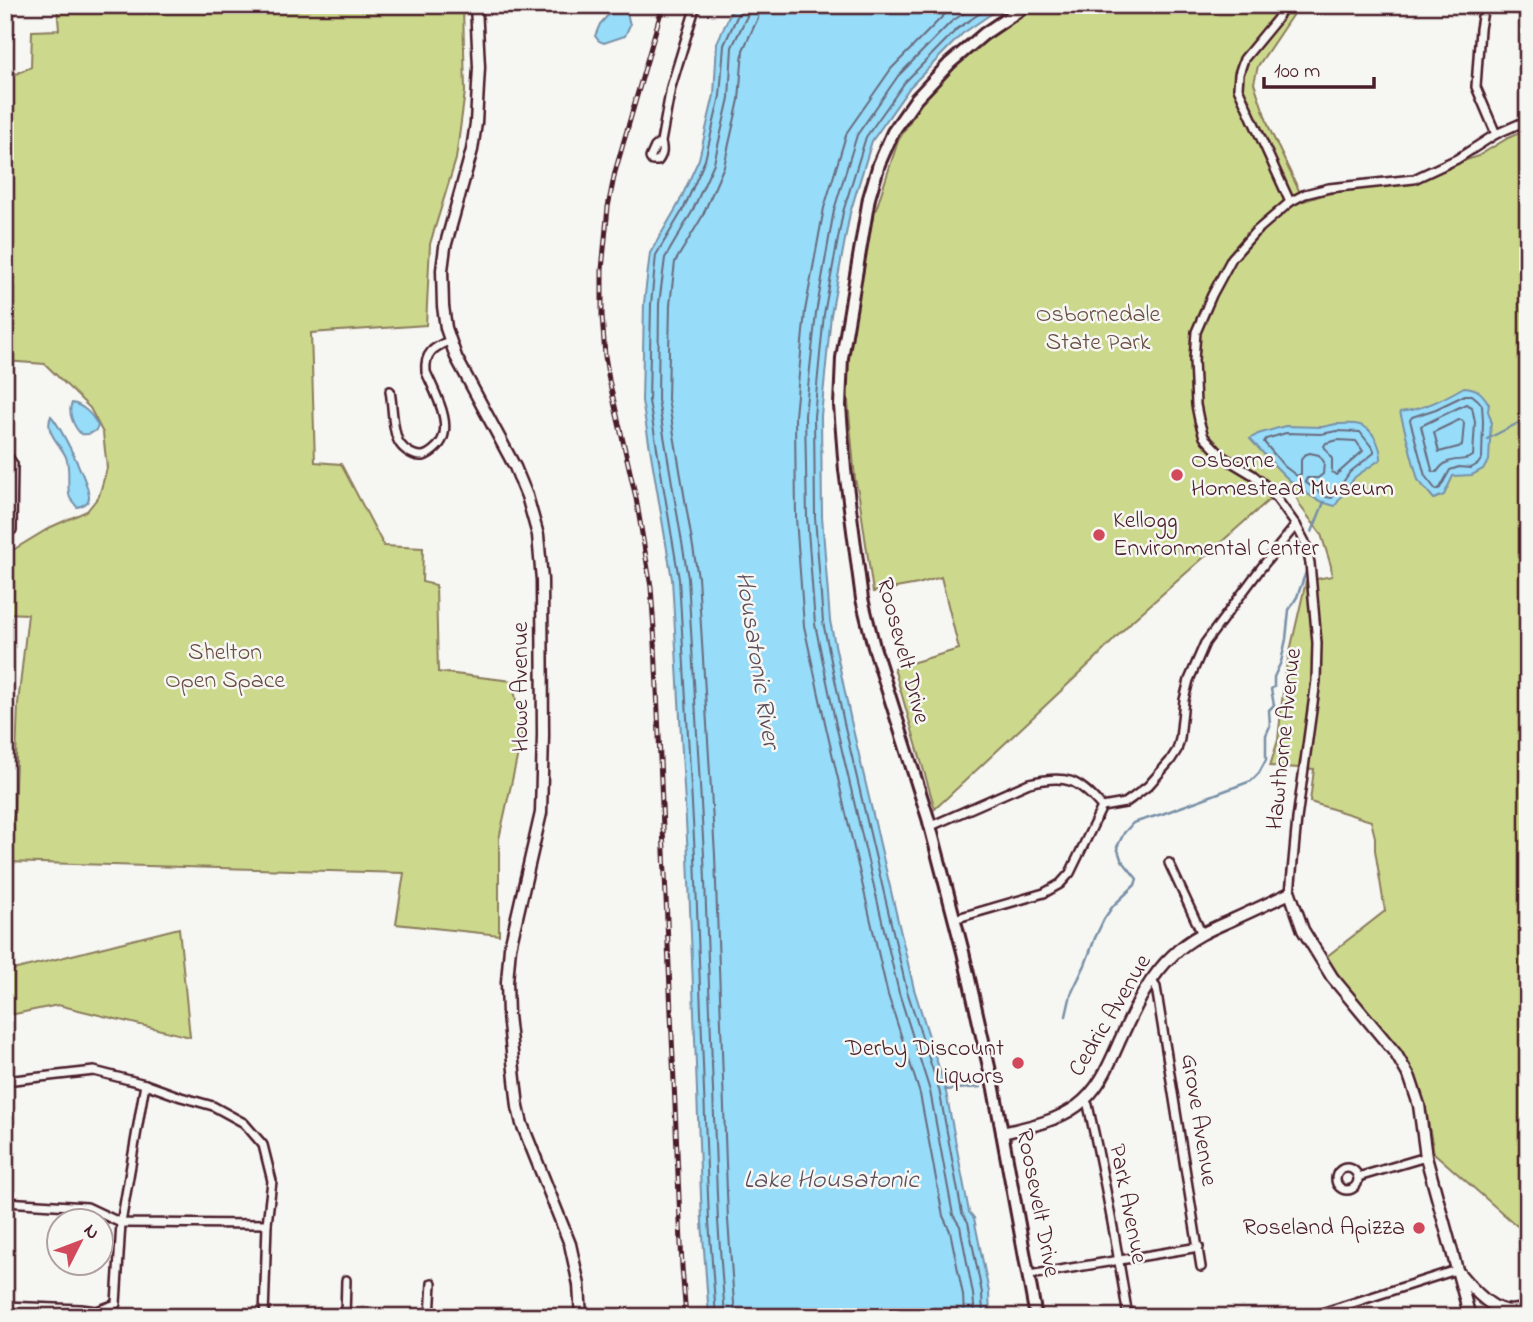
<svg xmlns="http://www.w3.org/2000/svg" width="1533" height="1322" font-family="'Indie Flower',sans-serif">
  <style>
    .green { fill: #ccd98d; stroke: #8b7c5c; stroke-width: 2 }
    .water { fill: #97dcf9; stroke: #7890a7; stroke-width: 2 }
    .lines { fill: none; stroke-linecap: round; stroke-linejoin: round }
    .shore { stroke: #696b7d; stroke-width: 2 }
    .stream { stroke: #7890a7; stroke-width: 2.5 }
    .street-casing { stroke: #4a1f2b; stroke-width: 12 }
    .secondary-casing { stroke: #4a1f2b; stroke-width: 15 }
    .primary-casing { stroke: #4a1f2b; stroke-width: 16 }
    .street { stroke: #f6f6f2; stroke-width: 7 }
    .secondary { stroke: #f6f6f2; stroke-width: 10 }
    .primary { stroke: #f6f6f2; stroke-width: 10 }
    .rail-casing { stroke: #4a1f2b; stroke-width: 5 }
    .rail { stroke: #f6f6f2; stroke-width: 2.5; stroke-dasharray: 8; stroke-linecap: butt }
    .poi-dot { fill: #d1495b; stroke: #f6f6f2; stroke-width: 2.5 }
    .labels { text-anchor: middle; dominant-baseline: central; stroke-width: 5; stroke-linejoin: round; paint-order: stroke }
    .park-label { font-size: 24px; fill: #6a4e44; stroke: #f6f6f2 }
    .poi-label { font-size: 24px; fill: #4a1f2b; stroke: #f6f6f2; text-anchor: start }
    .street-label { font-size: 24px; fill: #4a1f2b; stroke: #f6f6f2 }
    .water-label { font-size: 26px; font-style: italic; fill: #5d4e5e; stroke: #f6f6f2 }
  </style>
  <rect width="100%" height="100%" fill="#f6f6f2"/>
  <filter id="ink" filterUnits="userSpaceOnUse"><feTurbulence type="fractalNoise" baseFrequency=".0143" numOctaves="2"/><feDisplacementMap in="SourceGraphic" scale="14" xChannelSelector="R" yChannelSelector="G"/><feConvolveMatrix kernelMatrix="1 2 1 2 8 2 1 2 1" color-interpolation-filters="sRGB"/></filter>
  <g filter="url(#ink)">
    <g class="green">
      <path d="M57,5H463L465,92L456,159L430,244L426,325L311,333L315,462L341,464L384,546L423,548L422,582L436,585L438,672L512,681L523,731L499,839V935L396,924L404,873L5,862V843H9L14,814L18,704L28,614L5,613V557L8,553L51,527L87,511L99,496L107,468L103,433L90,408L45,364L5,361V79L31,67L32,31L59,30Z"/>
      <path d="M1031,5H1299L1258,66L1254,83L1270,130L1304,201L1323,195L1426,174L1478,156L1508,138L1528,129V1223L1517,1226L1434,1153L1425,1106L1419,1086L1410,1066L1342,980L1326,957L1385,911L1375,850V837L1371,821L1310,802L1314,769L1270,766L1278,740L1285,673L1306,581L1332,576L1331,566L1321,534L1301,507L1291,486L1287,484L1133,620L1096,658L935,809L894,668L959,649L941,577L918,584L873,592L859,496L855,479L847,390V360L854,327L855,306L867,248L868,231L873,219L898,141L928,92L957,60Z"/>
      <path d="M179,928L190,1037L58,1005L5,1016V972Z"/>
    </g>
    <g class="water">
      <path d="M617,5H627V13L630,25L625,36L604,43L599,41L595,36L600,24Z"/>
      <path d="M734,5H1004L962,34L910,87L872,141L850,213L831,315L821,416L822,516L830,621L851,721L914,989L945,1087L969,1212L974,1218L989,1292L990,1317H709L702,1222L688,856L672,579L642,401L644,303L650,253L678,205L699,159L714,95L717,43Z"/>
      <path d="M1464,387C1478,388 1482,393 1489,404L1488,411L1491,420L1489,461L1483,469L1472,475L1453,476L1444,495L1434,499L1418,480L1400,412C1424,409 1443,399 1464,387Z"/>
      <path d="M72,403C83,405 93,415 98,426C96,433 88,435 81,434C74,427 67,412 72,403Z"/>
      <path d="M51,416C60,426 90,484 89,498C88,504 82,506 77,507C76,506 70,498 70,498C66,487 71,470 66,457C60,443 44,433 51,416Z"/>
      <path d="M1336,424C1343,424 1353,423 1360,425C1373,428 1381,447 1381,459L1355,477L1335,506C1299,498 1274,464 1250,439L1258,434L1285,426L1322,427Z"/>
    </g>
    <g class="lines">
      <g class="shore">
        <path d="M957,5L944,15L891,69L847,132L824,208L805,311L795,416L796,518L804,626L826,727L888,995L920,1094L943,1216L950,1231L963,1295L964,1317"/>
        <path d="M1465,395H1472L1478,400L1482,405L1483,421L1482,458L1478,464L1471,468L1459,467L1450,470L1440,488L1436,490L1425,476L1410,420L1412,417L1436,409Z"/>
        <path d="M1466,404L1472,407L1475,422L1473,456C1460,464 1449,454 1437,472H1434L1432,470L1421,426Z"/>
        <path d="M1459,420H1462L1464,423L1462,446L1439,452L1434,432Z"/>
        <path d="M1337,431L1360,432L1374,450V453L1350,472L1332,498L1326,497L1305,482L1307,478H1318L1323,474L1324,462L1319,455L1310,453L1304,455L1301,460V474L1297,476L1284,466L1264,442L1266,439L1286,433L1321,434Z"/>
        <path d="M1338,440L1356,441L1363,451L1336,475L1332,472V459L1324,446L1326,443Z"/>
        <path d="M716,1317L709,1221L695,856L679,579L649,401L651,304L656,255L684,208L705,160L720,96L724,45L740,10V5"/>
        <path d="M725,1317L718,1221L704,855L688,578L658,400L659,304L665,258L692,212L714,163L729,98L732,47L748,14L749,5"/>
        <path d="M735,1317L728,1220L715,855L698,577L668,399L670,305L675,262L702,217L724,166L739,100L743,50L758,18L760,5"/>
        <path d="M975,1317L973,1294L960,1226L953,1215L930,1091L899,993L836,725L815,624L807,517L805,415L816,313L834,210L857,135L898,76L951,22L976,5"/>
        <path d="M983,1317L982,1293L968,1222L962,1213L939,1089L907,991L844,723L823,622L815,517L814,416L824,314L843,212L866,137L905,82L957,29L992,5"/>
      </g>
      <g class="stream">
        <path d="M1487,439L1528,418"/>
        <path d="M1312,532L1324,502"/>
        <path d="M1066,1016L1071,994L1085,965L1095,938L1104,919L1113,906L1135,885L1137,879L1121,859L1117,847L1124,833L1133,823L1162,814L1251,781L1259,773L1266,760V735L1270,726L1269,710L1274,705L1271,689L1274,687V677L1281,662L1286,639L1289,610L1297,597L1306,572"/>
        <path d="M945,1090L980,1087"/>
      </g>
      <g class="street-casing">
        <g id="street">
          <path d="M1284,5L1277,19L1244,59L1239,74L1238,88L1290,202"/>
          <path d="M1484,5L1480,29L1476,87L1496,134"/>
          <path d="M661,142L655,147L650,158L652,161H658C663,154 663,150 661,142L671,87L696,5"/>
          <path d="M390,391C393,406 392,433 400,444C405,451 415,457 423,456C428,455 433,451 437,447C456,428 435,393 426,372C424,353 434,347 449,341"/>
          <path d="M5,452L13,464L12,530H5"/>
          <path d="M931,826L1029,783C1066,774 1078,779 1102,807"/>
          <path d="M1169,863L1202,934"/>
          <path d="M1290,893L1297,819L1316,681L1317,643L1310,563L1305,542L1296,525L1277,499L1265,485L1253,475L1223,457L1204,437L1199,420L1196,405L1194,360L1196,332L1212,295L1232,258L1254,233L1290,202L1305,194L1329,188L1414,179L1457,159L1496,134L1528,120"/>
          <path d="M954,919L1044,893L1060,884L1070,873L1102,807L1125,803L1132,798L1148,786L1170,761L1177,750L1180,739L1184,700L1189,680L1205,643L1261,568L1296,525"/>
          <path d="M1151,980L1156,987L1201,1267"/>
          <path d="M5,1081L94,1071L145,1084L181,1097L213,1106L244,1123L263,1145L272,1181L267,1224L264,1317"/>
          <path d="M1085,1100L1088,1105C1104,1175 1117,1246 1128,1317"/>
          <circle cx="1347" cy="1179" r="11"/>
          <path d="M1358,1177L1426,1157"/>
          <path d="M5,1202L87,1207L121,1223L267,1224"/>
          <path d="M1029,1275L1199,1247"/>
          <path d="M5,1306L81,1309L97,1311L116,1304L121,1223L145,1084"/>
          <path d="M345,1317L346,1280"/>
          <path d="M430,1317L432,1283"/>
          <path d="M1309,1317L1456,1270"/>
        </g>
      </g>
      <g class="secondary-casing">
        <g id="secondary">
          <path d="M476,5L479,67L476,123L472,150L445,247L442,270L443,306L446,328L456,357L515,467L527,496L538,535L542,580L543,735L541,813L510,947L507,982L508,1015L518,1107L522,1124L570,1244L579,1285L581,1317"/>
          <path d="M1002,1133C1028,1127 1055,1122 1077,1106C1099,1090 1109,1065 1120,1040C1134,1010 1148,978 1173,955C1190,938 1211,929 1232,920C1252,911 1271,902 1290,893L1303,930L1332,977L1396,1054L1410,1078L1419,1105L1426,1157L1470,1317"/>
          <path d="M1459,1273C1469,1285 1488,1307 1504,1310C1512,1312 1520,1310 1528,1308"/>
        </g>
      </g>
      <g class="primary-casing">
        <path id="primary" d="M1027,5L984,34L950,63L916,99L893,132L879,164L869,198L842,358L840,406L845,470L862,599L874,647L928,818L963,952L994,1089L1036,1317"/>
      </g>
      <use href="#street" class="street"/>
      <use href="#secondary" class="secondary"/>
      <use href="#primary" class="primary"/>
      <g class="rail-casing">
        <path id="rail" d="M663,5L615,172L608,207L602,270V315L605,356L609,380L636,498L651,587L655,643L682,1267L686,1317"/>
      </g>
      <use href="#rail" class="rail"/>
    </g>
  </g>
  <g class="poi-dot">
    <circle cx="1177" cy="475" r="7"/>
    <circle cx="1099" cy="535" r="7"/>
    <circle cx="1018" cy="1063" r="7"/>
    <circle cx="1419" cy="1228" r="7"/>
  </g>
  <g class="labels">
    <g class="park-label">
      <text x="1098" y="315">Osbornedale<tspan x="1098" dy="28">State Park</tspan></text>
      <text x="225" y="653">Shelton<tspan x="225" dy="28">Open Space</tspan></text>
    </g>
    <g class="poi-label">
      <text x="1191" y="461">Osborne<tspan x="1191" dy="28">Homestead Museum</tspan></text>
      <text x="1113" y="521">Kellogg<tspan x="1113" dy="28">Environmental Center</tspan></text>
      <text x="1004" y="1049" text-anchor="end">Derby Discount<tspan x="1004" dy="28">Liquors</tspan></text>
      <text x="1405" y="1228" text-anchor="end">Roseland Apizza</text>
    </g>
    <g class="street-label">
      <text transform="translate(902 651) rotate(75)">Roosevelt Drive</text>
      <text transform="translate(521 687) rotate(-90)">Howe Avenue</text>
      <text transform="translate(1285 739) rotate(-84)">Hawthorne Avenue</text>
      <text transform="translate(1111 1016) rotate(-59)">Cedric Avenue</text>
      <text transform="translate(1198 1120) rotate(81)">Grove Avenue</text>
      <text transform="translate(1037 1203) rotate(79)">Roosevelt Drive</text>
      <text transform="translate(1127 1204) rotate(79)">Park Avenue</text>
    </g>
    <g class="water-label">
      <text transform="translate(756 660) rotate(81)">Housatonic River</text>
      <text x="831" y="1181">Lake Housatonic</text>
    </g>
  </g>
  <rect width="1533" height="1322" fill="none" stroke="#f6f6f2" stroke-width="28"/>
  <rect x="14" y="14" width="1505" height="1294" fill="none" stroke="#4a1f2b" stroke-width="2.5" filter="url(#ink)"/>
  <g transform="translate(80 1242) rotate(48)"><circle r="33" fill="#f6f6f2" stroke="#b1a0a2" stroke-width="2"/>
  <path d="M0-5L12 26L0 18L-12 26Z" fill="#d1495b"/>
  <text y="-10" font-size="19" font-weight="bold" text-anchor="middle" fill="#4a1f2b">N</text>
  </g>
  <path d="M1264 77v10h110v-10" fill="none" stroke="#4a1f2b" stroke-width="3.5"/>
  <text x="1274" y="77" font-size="21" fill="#4a1f2b" stroke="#f6f6f2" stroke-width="5" paint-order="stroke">100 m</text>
</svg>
